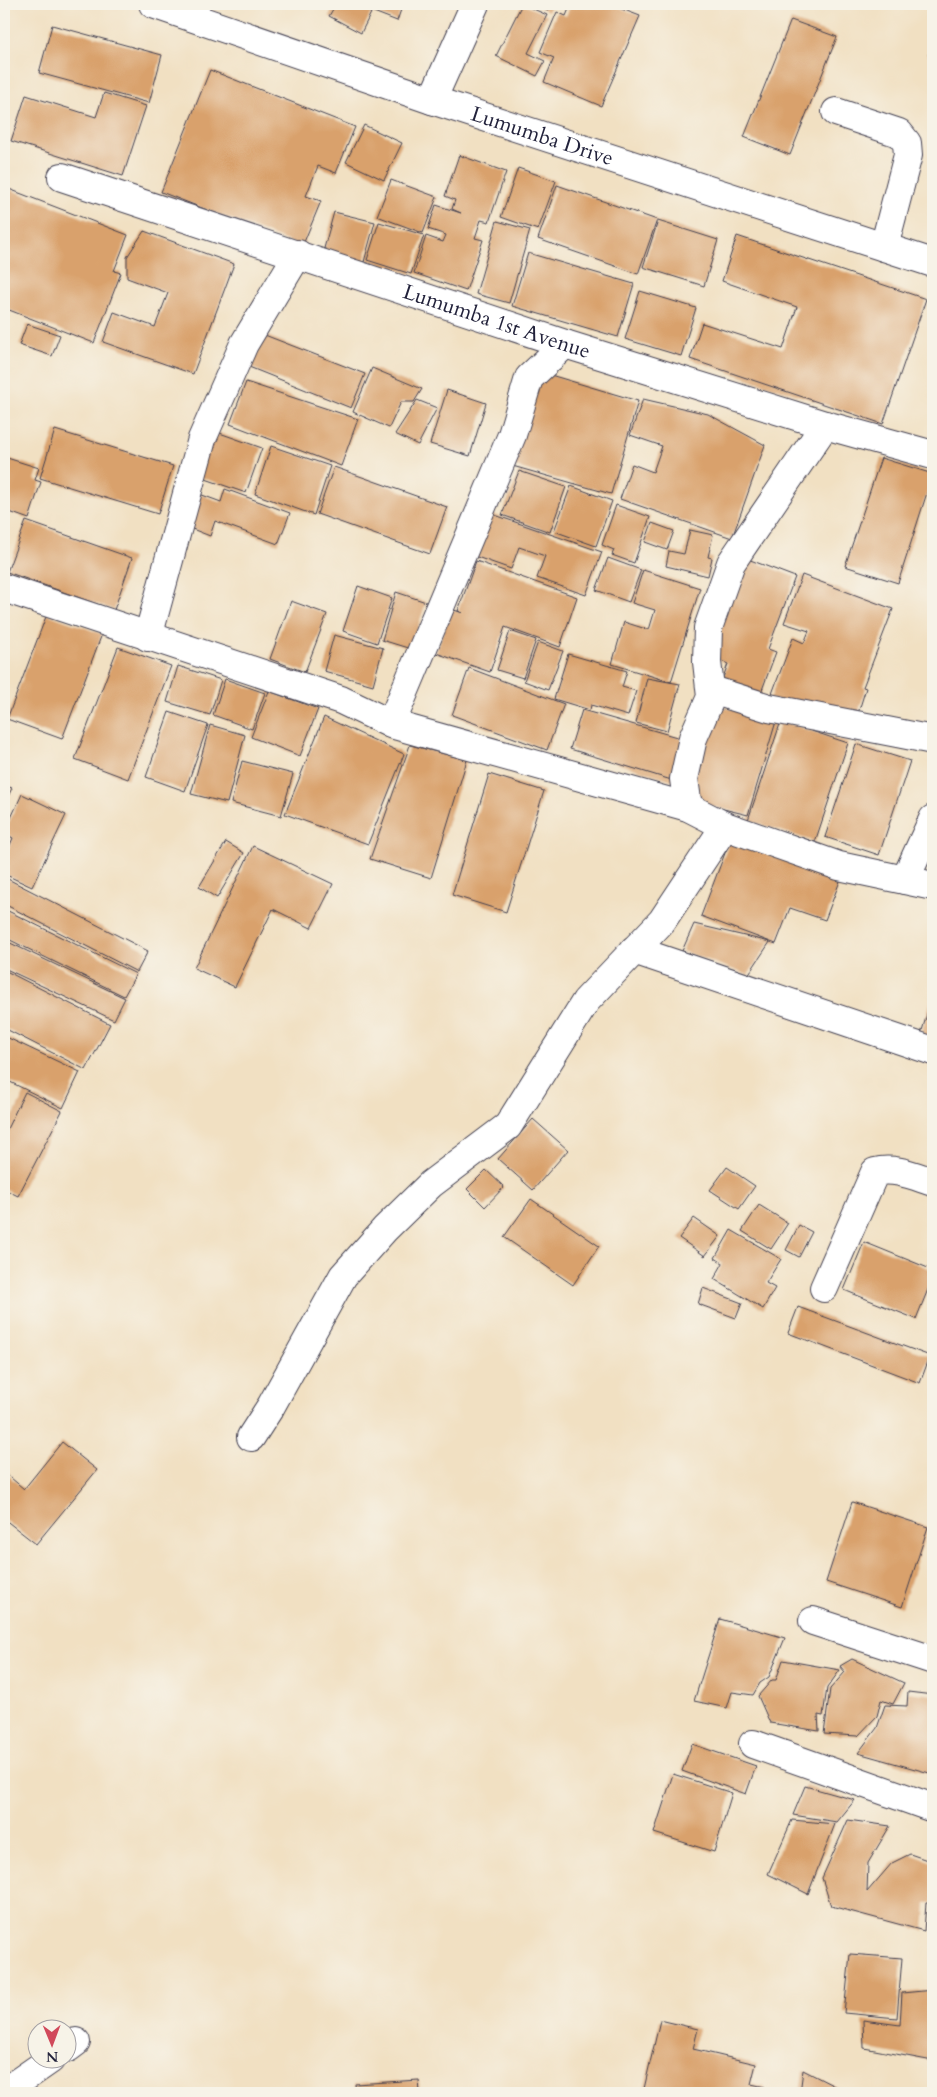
<svg xmlns="http://www.w3.org/2000/svg" width="937" height="2097" font-family="Cardo,serif">
  <style>
    .building { fill: #d9a16c }
    .lines { fill: none; stroke-linecap: round; stroke-linejoin: round }
    .minor-casing { stroke: #413e4f; stroke-width: 30 }
    .minor { stroke: #fff; stroke-width: 28 }
    .labels { text-anchor: middle; dominant-baseline: central; stroke-width: 5; stroke-linejoin: round; paint-order: stroke }
    .street-label { font-size: 21px; fill: #22223b; stroke: #f7f3e8 }
  </style>
  <rect width="100%" height="100%" fill="#f7f3e8"/>
  <filter id="ink" filterUnits="userSpaceOnUse"><feTurbulence type="fractalNoise" baseFrequency=".02" numOctaves="2"/><feDisplacementMap in="SourceGraphic" scale="10" xChannelSelector="R" yChannelSelector="G"/><feConvolveMatrix kernelMatrix="1 2 1 2 8 2 1 2 1" color-interpolation-filters="sRGB"/></filter>
  <filter id="wash" filterUnits="userSpaceOnUse"><feTurbulence type="fractalNoise" baseFrequency=".0096" numOctaves="4" result="noise"/><feDisplacementMap in="SourceGraphic" scale="20" xChannelSelector="R" yChannelSelector="G"/><feGaussianBlur stdDeviation="1.12" result="paint"/><feColorMatrix in="noise" values="0 0 0 0 0 0 0 0 0 0 0 0 0 0 0 0 0 1.4 0 .05"/><feComposite in="paint" operator="in"/></filter>
  <g filter="url(#wash)">
    <rect width="100%" height="100%" fill="#f1e0c2"/>
    <g id="blocks">
      <g class="building">
        <path d="M336,4H354L371,13L361,33L329,16Z"/>
        <path d="M368,4H403L397,21L366,9Z"/>
        <path d="M522,4L547,15L528,53L545,61L537,76L496,56Z"/>
        <path d="M534,4H553L548,11Z"/>
        <path d="M571,4H621L619,8L640,16L601,106L544,82L554,58L540,52L557,12L566,16Z"/>
        <path d="M791,20L837,37L790,155L744,137Z"/>
        <path d="M52,25L162,55L149,103L39,73Z"/>
        <path d="M933,42V57L928,55Z"/>
        <path d="M210,70L355,127L336,173L318,166L306,196L321,201L302,247L161,192Z"/>
        <path d="M104,93L146,106L123,176L11,141L26,95L96,117Z"/>
        <path d="M364,125L402,143L384,180L346,162Z"/>
        <path d="M459,155L506,172L489,222L481,220L475,238L483,240L466,291L414,273L426,236L443,242L446,235L428,229L436,205L461,213L452,209L455,200L445,196Z"/>
        <path d="M518,168L556,181L538,230L501,217Z"/>
        <path d="M391,180L437,197L423,233L377,216Z"/>
        <path d="M557,185L657,220L638,274L538,239Z"/>
        <path d="M9,189L128,235L114,271L121,273L94,343L4,308V204Z"/>
        <path d="M334,212L375,222L364,262L323,252Z"/>
        <path d="M497,221L530,230L509,303L476,294Z"/>
        <path d="M658,221L718,240L704,286L643,267Z"/>
        <path d="M379,222L424,235L411,274L367,260Z"/>
        <path d="M144,231L234,264L193,374L103,342L114,312L155,327L168,293L127,278V257Z"/>
        <path d="M737,236L926,299L883,424L690,359L702,323L783,349L797,307L722,281Z"/>
        <path d="M528,253L634,284L618,337L512,306Z"/>
        <path d="M640,291L696,308L681,356L625,339Z"/>
        <path d="M27,324L60,335L52,356L19,345Z"/>
        <path d="M257,332L365,374L351,408L244,365Z"/>
        <path d="M372,368L422,389L414,402H401L389,428L353,412Z"/>
        <path d="M537,371L638,401L611,494L509,465Z"/>
        <path d="M246,382L358,419L341,466L230,424Z"/>
        <path d="M447,390L486,403L470,456L430,444Z"/>
        <path d="M643,399L708,414L765,445L732,538L620,499L632,464L653,472L662,446L630,435Z"/>
        <path d="M417,400L437,408L418,445L395,434Z"/>
        <path d="M55,430L173,466L158,514L40,478Z"/>
        <path d="M211,430L262,448L246,493L194,475Z"/>
        <path d="M271,446L330,466L314,515L255,494Z"/>
        <path d="M4,457L39,468L35,480L41,482L29,519L4,510Z"/>
        <path d="M881,458L933,474L898,583L845,566Z"/>
        <path d="M334,467L447,507L430,554L317,514Z"/>
        <path d="M519,471L566,487L550,532L502,515Z"/>
        <path d="M571,486L612,501L596,546L554,531Z"/>
        <path d="M225,489L290,513L278,544L215,521L210,536L182,525L194,492L221,502Z"/>
        <path d="M616,505L650,517L634,563L612,555L614,550L602,545Z"/>
        <path d="M489,513L602,552L586,595L537,578L545,556L519,547L511,569L474,556Z"/>
        <path d="M26,521L132,558L114,610L7,572Z"/>
        <path d="M652,523L674,531L667,550L645,542Z"/>
        <path d="M690,530L713,535L708,557L712,558L708,576L666,566L669,551L684,554Z"/>
        <path d="M608,558L641,570L629,602L596,590Z"/>
        <path d="M745,558L795,577L768,649L776,652L759,698L721,683L728,664L711,656Z"/>
        <path d="M476,561L577,597L560,647L505,627L490,672L436,653L451,609L463,613L458,611Z"/>
        <path d="M643,570L700,588L671,682L612,664L624,622L649,630L655,610L632,603Z"/>
        <path d="M802,575L893,609L863,687L866,688L855,723L770,699L793,638L804,643L809,631L784,623Z"/>
        <path d="M358,586L392,598L377,643L343,631Z"/>
        <path d="M396,592L426,602L411,649L382,640Z"/>
        <path d="M291,601L327,614L305,672L270,659Z"/>
        <path d="M47,614L102,634L62,739L7,719Z"/>
        <path d="M510,631L536,640L523,678L497,670Z"/>
        <path d="M334,635L383,648L373,685L324,671Z"/>
        <path d="M538,642L563,651L548,690L524,681Z"/>
        <path d="M118,647L171,666L128,779L75,759Z"/>
        <path d="M568,654L627,671L622,687L636,691L628,716L591,705L590,710L554,699Z"/>
        <path d="M178,666L221,680L210,715L167,702Z"/>
        <path d="M469,668L564,704L547,750L452,715Z"/>
        <path d="M647,678L680,684L667,731L636,723Z"/>
        <path d="M225,679L265,693L252,729L213,715Z"/>
        <path d="M269,691L318,709L300,756L251,737Z"/>
        <path d="M716,706L777,718L748,815L687,800Z"/>
        <path d="M582,710L691,741L678,782L570,749Z"/>
        <path d="M169,712L208,725L185,791L146,777Z"/>
        <path d="M324,717L404,754L368,844L285,814Z"/>
        <path d="M781,721L848,743L815,842L748,820Z"/>
        <path d="M210,725L245,735L227,803L191,794Z"/>
        <path d="M856,744L910,761L879,855L825,837Z"/>
        <path d="M410,745L467,760L431,878L370,859Z"/>
        <path d="M242,761L293,774L281,816L231,803Z"/>
        <path d="M489,774L544,791L506,912L452,895Z"/>
        <path d="M4,785L12,788L4,805Z"/>
        <path d="M22,794L66,815L32,887L4,874V859L13,838L4,833Z"/>
        <path d="M730,840L840,881L825,920L790,908L776,944L701,916Z"/>
        <path d="M226,842L244,853L217,898L199,887Z"/>
        <path d="M253,846L333,884L311,928L273,909L235,987L194,968Z"/>
        <path d="M4,877L148,951L137,972L4,904Z"/>
        <path d="M4,909L136,974L124,996L4,937Z"/>
        <path d="M694,924L770,942L748,975L682,951Z"/>
        <path d="M4,940L125,998L114,1020L4,968Z"/>
        <path d="M4,970L110,1024L86,1070L4,1028Z"/>
        <path d="M933,994V1038L921,1034Z"/>
        <path d="M4,1036L80,1072L63,1108L4,1079Z"/>
        <path d="M25,1092L62,1111L18,1196L4,1189V1135Z"/>
        <path d="M533,1119L568,1150L533,1190L498,1159Z"/>
        <path d="M727,1167L755,1186L739,1209L710,1190Z"/>
        <path d="M486,1170L504,1187L485,1207L467,1189Z"/>
        <path d="M531,1199L599,1246L573,1285L504,1237Z"/>
        <path d="M759,1205L788,1223L771,1249L742,1231Z"/>
        <path d="M694,1218L720,1236L705,1256L679,1238Z"/>
        <path d="M799,1225L812,1232L799,1257L786,1250Z"/>
        <path d="M731,1230L781,1259L766,1283L775,1288L763,1309L714,1279L723,1263L715,1258Z"/>
        <path d="M864,1242L933,1270V1277L916,1319L844,1290Z"/>
        <path d="M703,1288L742,1303L736,1318L698,1304Z"/>
        <path d="M798,1307L930,1356L920,1383L788,1333Z"/>
        <path d="M62,1442L97,1470L36,1544L4,1519V1472L24,1489Z"/>
        <path d="M852,1502L928,1527L902,1607L826,1582Z"/>
        <path d="M720,1619L785,1638L769,1677L760,1683L753,1695L732,1692L727,1708L694,1701Z"/>
        <path d="M852,1659L904,1683L893,1704L881,1700L877,1716L858,1736L824,1734L830,1689L845,1672L840,1666Z"/>
        <path d="M783,1660L840,1670L827,1688L823,1716L818,1715L819,1731L770,1723L758,1696L772,1680H776Z"/>
        <path d="M908,1692L933,1695V1774L858,1753L877,1728L885,1705L907,1706Z"/>
        <path d="M692,1744L756,1766L746,1794L682,1771Z"/>
        <path d="M673,1774L732,1793L714,1852L654,1833Z"/>
        <path d="M805,1786L855,1800L837,1822L793,1815Z"/>
        <path d="M792,1820L835,1824L808,1894L768,1874Z"/>
        <path d="M848,1820L890,1826L868,1863L867,1892L892,1863L910,1854L933,1862V1903H926L924,1931L831,1906L822,1878Z"/>
        <path d="M850,1954L902,1958L897,2018L844,2013Z"/>
        <path d="M933,1990V2061L864,2048L863,2020L900,2025L902,1993Z"/>
        <path d="M660,2020L698,2029L693,2049L756,2064L751,2084L765,2087L764,2093H643Z"/>
        <path d="M803,2070L848,2093H800Z"/>
        <path d="M419,2080L420,2093H356L355,2084Z"/>
      </g>
    </g>
  </g>
  <g filter="url(#ink)">
    <use href="#blocks" fill-opacity="0" stroke="#413e4f" stroke-width="1"/>
    <g class="lines">
      <g class="minor-casing">
        <g id="minor">
          <path id="s1" d="M153,4L432,100L933,263"/>
          <path d="M432,100L475,4"/>
          <path d="M836,112L899,133L907,143L908,155L884,247"/>
          <path id="s2" d="M62,177L565,344L825,425L933,455"/>
          <path d="M4,588L341,700L391,724L688,807L725,826L839,866L933,886"/>
          <path d="M148,637L202,439L244,344L298,254"/>
          <path d="M712,690L769,708L933,740"/>
          <path d="M391,724L512,435L529,378L565,344"/>
          <path d="M688,807L684,779L693,738L711,697L707,662L708,628L731,563L825,425"/>
          <path d="M905,880L933,819"/>
          <path d="M634,950L933,1051"/>
          <path d="M824,1288L875,1172C895,1167 914,1176 933,1182"/>
          <path d="M251,1437L271,1406L343,1276L385,1229L431,1184L508,1126L586,1001L662,921L725,826"/>
          <path d="M813,1621L933,1660"/>
          <path d="M753,1744L933,1808"/>
          <path d="M68,2048L76,2042"/>
          <path d="M4,2092L50,2060"/>
        </g>
      </g>
      <use href="#minor" class="minor"/>
    </g>
  </g>
  <g class="labels">
    <g class="street-label">
      <text stroke="none"><textPath href="#s1" startOffset="411">Lumumba Drive</textPath></text>
      <text stroke="none"><textPath href="#s2" startOffset="458">Lumumba 1st Avenue</textPath></text>
    </g>
  </g>
  <rect width="937" height="2097" fill="none" stroke="#f7f3e8" stroke-width="20"/>
  <g transform="translate(52 2044) rotate(179)"><circle r="24" fill="#f7f3e8" stroke="#a29fa3"/>
  <path d="M0-4L9 19L0 12L-9 19Z" fill="#d1495b"/>
  <text y="-8" font-size="14" font-weight="bold" text-anchor="middle" fill="#22223b">N</text>
  </g>
</svg>
